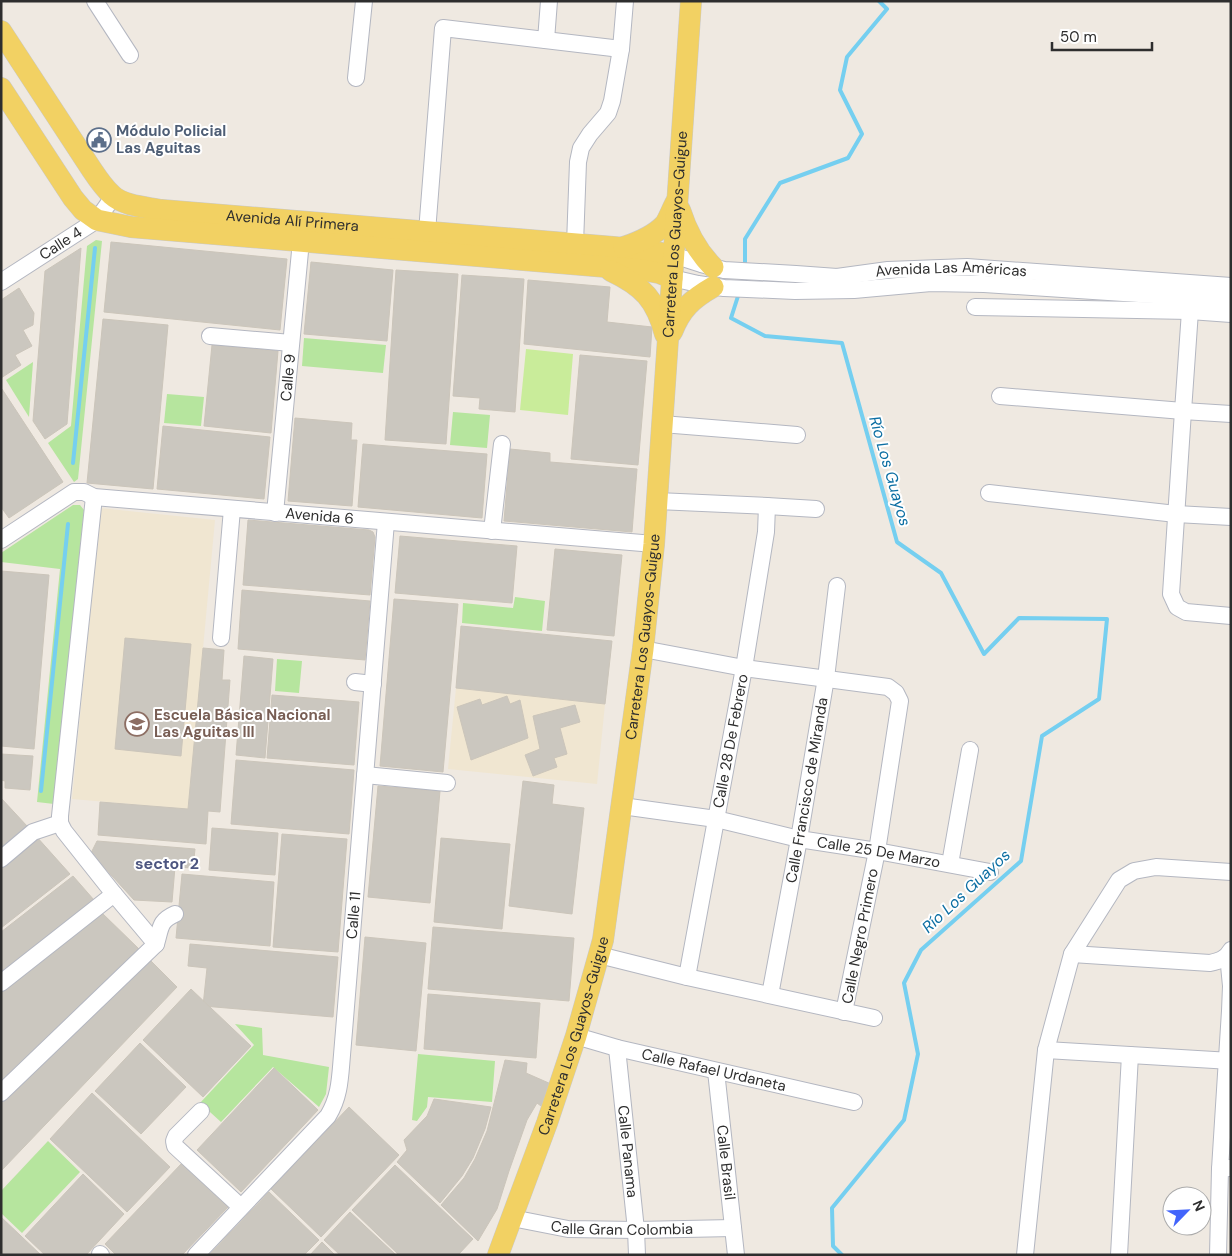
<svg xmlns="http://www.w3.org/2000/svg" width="1232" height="1256" font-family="'DM Sans',sans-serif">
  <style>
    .education { fill: #f0e6d1 }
    .green { fill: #b6e59e }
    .pitch { fill: #c9ec9a }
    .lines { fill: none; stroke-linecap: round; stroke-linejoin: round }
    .stream { stroke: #75cff0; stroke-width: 4 }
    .building { fill: #cbc7bf; stroke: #cbc5ba }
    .minor-casing { stroke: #b4b7c1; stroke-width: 18 }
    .major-casing { stroke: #c9c9c9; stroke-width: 22 }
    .minor { stroke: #fff; stroke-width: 16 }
    .major { stroke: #f2d163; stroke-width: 21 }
    .labels { text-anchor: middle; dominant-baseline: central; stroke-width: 4; stroke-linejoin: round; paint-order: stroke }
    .service-label { font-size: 15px; font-weight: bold; fill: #4e5e75; stroke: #fff; text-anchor: start }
    .street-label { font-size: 15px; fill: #2e2e2e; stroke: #fff }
    .education-label { font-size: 15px; font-weight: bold; fill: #785e54; stroke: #fff; text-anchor: start }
    .water-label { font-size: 16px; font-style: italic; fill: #0d6fa3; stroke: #fff }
    .neighbourhood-label { font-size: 16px; font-weight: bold; fill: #4d5680; stroke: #fff }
  </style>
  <rect width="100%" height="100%" fill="#efe9e1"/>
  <g class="education">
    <path d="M100,508L215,520L188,809L72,799Z"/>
    <path d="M456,688L605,704L597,784L448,769Z"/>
  </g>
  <g class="green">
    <path d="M96,240L102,241L78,479L74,482L48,443L71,426L87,246Z"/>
    <path d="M304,338L386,345L383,373L302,366Z"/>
    <path d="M33,362L29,417L6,380Z"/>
    <path d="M167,394L204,397L201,426L164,423Z"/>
    <path d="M453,412L490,415L487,448L450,445Z"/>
    <path d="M73,505H80L84,510L54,804L37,802L60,569L1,562V553Z"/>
    <path d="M515,597L545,601L542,631L462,623L463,603L513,608Z"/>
    <path d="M277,659L302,661L299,693L275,691Z"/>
    <path d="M235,1024L262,1028L263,1055L329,1067L326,1094L319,1107L273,1067L221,1122L200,1103L254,1045Z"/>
    <path d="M418,1054L495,1061L492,1102L428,1097L427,1107L417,1121L412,1120Z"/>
    <path d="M48,1141L80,1172L22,1233L1,1213V1191Z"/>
  </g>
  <path class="pitch" d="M526,349L573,354L568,415L520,410Z"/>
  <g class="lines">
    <g class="stream">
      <path d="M745,267V239L780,183L848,158L862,134L840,90L847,57L887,9L879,1"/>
      <path d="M739,293L731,318L765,336L842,343L897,542L941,573L984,654L1019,618L1107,619L1099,699L1042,736L1021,861L921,950L904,983L918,1054L904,1120L832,1208L833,1246L842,1255"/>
      <path d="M73,463L95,248"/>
      <path d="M41,791L68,524"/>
    </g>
  </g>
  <g class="building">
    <path d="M111,242L287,259L280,330L104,312Z"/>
    <path d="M81,248L67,424L45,439L33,421L45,271Z"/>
    <path d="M311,262L393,270L387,341L304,334Z"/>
    <path d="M396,270L458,274L446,444L385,440Z"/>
    <path d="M462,275L524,279L515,412L479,409L480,398L453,396Z"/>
    <path d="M528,280L610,287L607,322L652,327L650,357L524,344Z"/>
    <path d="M19,288L34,313L33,325L23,330L32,346L15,355L21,365L1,378V300Z"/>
    <path d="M103,319L168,325L153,489L87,483Z"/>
    <path d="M212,345L278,351L271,433L204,426Z"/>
    <path d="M580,355L647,361L638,465L571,459Z"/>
    <path d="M2,389L63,482L9,518L1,507Z"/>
    <path d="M295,418L352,423L351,440H357L352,506L288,501Z"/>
    <path d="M163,426L270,437L264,499L157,489Z"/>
    <path d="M363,444L487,454L482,518L358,507Z"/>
    <path d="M510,449L550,453V462L637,469L632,532L504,521Z"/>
    <path d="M248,520L369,530L373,532L375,537L370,595L243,585Z"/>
    <path d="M400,536L517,546L512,603L395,593Z"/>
    <path d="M555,549L622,555L614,636L547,630Z"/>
    <path d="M1,571L49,575L34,749L1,746Z"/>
    <path d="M242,590L370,601L365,660L238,649Z"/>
    <path d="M394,599L458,604L443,772L380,766Z"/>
    <path d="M461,626L612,641L605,704L456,688Z"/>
    <path d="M125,638L191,644L181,756L115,749Z"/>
    <path d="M203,648L224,650L222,680H230L220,812L208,811L206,844L98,835L100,802L188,809Z"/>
    <path d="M244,656L273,659L265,758L236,755Z"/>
    <path d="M272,695L359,702L354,765L267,758Z"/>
    <path d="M507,696L510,704L520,700L528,738L471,760L457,707L480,699L482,705Z"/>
    <path d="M575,705L580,722L560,728L567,754L554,758L557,767L533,776L525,755L540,749L533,716Z"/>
    <path d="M1,754L33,756L30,790L5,788V781L1,780Z"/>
    <path d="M236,760L354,770L349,834L231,824Z"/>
    <path d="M523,781L554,785L552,804L584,808L572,914L509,906Z"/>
    <path d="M378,786L440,791L430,903L368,897Z"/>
    <path d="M1,798L27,826L1,849Z"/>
    <path d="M212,828L278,833L275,875L209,870Z"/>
    <path d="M282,834L347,839L338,952L273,947Z"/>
    <path d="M36,836L70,874L1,928V867Z"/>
    <path d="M441,838L510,844L502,929L434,922Z"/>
    <path d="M97,841L195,849L193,868L175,867L172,902L134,900L91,853Z"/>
    <path d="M182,874L274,882L270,946L176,938Z"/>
    <path d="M73,876L94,900L1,974V932Z"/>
    <path d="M102,913L139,949L1,1083V993Z"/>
    <path d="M433,927L574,938L569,1001L428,989Z"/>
    <path d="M365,937L426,943L416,1051L356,1045Z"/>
    <path d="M190,944L338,957L333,1017L203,1006L207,968L188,966Z"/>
    <path d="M149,959L177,987L1,1171V1103Z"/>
    <path d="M191,989L251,1046L203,1097L143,1040Z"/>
    <path d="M428,994L540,1003L536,1058L424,1049Z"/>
    <path d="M140,1043L186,1087L141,1134L95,1091Z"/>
    <path d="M505,1060L527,1063L526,1073L551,1084L541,1106L537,1103L527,1120L509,1171L497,1209L478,1241L441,1205L464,1178L475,1159L487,1131Z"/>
    <path d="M274,1068L318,1110L241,1192L197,1150Z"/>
    <path d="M92,1093L170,1167L127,1212L50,1139Z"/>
    <path d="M434,1099L491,1107L485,1129L473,1158L462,1176L440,1203L397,1162L407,1150L404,1140L427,1116Z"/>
    <path d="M349,1107L399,1155L321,1237L271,1189Z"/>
    <path d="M182,1163L228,1207L182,1255H116L105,1244Z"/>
    <path d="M395,1165L473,1239L458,1255H399L352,1210Z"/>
    <path d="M83,1174L124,1214L86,1255H45L25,1236Z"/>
    <path d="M269,1192L319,1240L304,1255H209Z"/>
    <path d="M350,1212L395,1254V1255H340L324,1240Z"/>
    <path d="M1,1217L41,1255H1Z"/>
    <path d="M322,1242L335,1255H310Z"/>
  </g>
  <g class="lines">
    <g class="minor-casing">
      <g id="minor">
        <path d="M95,1L130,55"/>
        <path d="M546,40L549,1"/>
        <path d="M356,78L364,1"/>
        <path d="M427,232L443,28L621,49"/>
        <path d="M575,244L578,162L581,148L590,134L608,113L612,101L621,49L625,1"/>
        <path id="s1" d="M673,255L701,264L724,270L796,274L837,277L888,270L967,267L1231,286"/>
        <path d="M672,278L698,284L724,288L795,291L854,290L931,283L984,284L1231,300"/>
        <path id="s2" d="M1,282L97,220L113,197"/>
        <path d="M975,307L1190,311L1231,314"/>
        <path d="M1190,311L1183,411L1171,594L1177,607L1186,612L1231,616"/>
        <path d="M210,336L291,343"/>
        <path d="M1000,396L1183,411L1231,414"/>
        <path d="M662,424L797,435"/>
        <path d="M989,493L1176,514L1231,517"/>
        <path d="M94,497L60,816V823L64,831L114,894L156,944"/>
        <path d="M657,501L767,506L816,509"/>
        <path id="s3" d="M275,513L301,241"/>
        <path d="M492,531L502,444"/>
        <path id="s4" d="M1,540L74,492H84L94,497L654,544"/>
        <path d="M221,638L232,509"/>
        <path d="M643,649L744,668L888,687L896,693L900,701L877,851L844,1012"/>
        <path d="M355,682L373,684"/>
        <path d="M365,775L447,783"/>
        <path id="s5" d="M622,806L716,819L799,839L877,851L990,872"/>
        <path d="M1,859L33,832L60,823"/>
        <path d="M950,864L970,750"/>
        <path d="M1072,954L1210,963C1219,961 1226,959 1231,950"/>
        <path d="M599,955L687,977L874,1018"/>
        <path id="s6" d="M687,977L744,668L766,532L767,506"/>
        <path d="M1,983L114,894"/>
        <path id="s7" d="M770,995L799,839L826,678L837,586"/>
        <path id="s8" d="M576,1036L617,1048L854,1102"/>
        <path id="s9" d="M617,1048L636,1230L637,1255"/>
        <path d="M1046,1050L1231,1061"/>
        <path id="s10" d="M716,1071L736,1255"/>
        <path d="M1,1093L156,944C161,928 159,921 175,914"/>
        <path d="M201,1111L176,1136L174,1141L175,1146L241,1207"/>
        <path d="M1220,1169L1230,1011L1231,986L1228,955"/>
        <path id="s11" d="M512,1218L568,1229L636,1230L733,1228"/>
        <path d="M100,1254L101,1255"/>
        <path id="s12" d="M196,1255L328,1116C340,1096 340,1078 342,1055L386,522"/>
        <path d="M1025,1255L1046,1050L1072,954L1119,880L1134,871L1156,867L1231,872"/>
        <path d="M1119,1255L1130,1055"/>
        <path d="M1218,1255L1220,1169L1229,1168"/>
      </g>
    </g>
    <g class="major-casing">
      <g id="major">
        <path id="s13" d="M1,31L92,170C98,179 104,188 112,195C124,206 146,207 161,210L613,247L644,250L673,255"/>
        <path d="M1,88L73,198L83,210L97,220L131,227L643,270L659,273L672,278"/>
        <path d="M680,210C687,232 697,251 713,267"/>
        <path d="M624,247C639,242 654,236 665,224C669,218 672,209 676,202"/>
        <path d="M611,271C643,286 656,300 665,334"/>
        <path d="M672,332C681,309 692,299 713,287"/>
        <path id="s14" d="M498,1255L547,1123L576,1036L603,940L643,649L654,544L691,1"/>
      </g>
    </g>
    <use href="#minor" class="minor"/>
    <use href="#major" class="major"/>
  </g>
  <defs>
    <g id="civic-ring" transform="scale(1.25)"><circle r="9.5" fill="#fff" stroke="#5c6f8a" stroke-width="1.5"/><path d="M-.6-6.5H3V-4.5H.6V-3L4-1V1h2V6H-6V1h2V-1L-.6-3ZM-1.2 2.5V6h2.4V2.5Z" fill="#5c6f8a"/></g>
    <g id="school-ring" transform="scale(1.25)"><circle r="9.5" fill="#fff" stroke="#8d6e63" stroke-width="1.5"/><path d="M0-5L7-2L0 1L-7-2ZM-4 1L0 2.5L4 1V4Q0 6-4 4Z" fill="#8d6e63"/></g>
  </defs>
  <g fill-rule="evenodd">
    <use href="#civic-ring" x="99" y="140"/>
    <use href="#school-ring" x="137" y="724"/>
  </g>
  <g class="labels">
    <g class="service-label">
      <text x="116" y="131">Módulo Policial<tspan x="116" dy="17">Las Aguitas</tspan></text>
    </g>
    <g class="street-label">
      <text stroke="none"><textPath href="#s13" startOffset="382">Avenida Alí Primera</textPath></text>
      <text stroke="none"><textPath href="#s14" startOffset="1042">Carretera Los Guayos-Guigue</textPath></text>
      <text stroke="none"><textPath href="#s2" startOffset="71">Calle 4</textPath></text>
      <text stroke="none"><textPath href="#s1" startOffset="281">Avenida Las Américas</textPath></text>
      <text stroke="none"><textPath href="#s3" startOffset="136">Calle 9</textPath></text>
      <text stroke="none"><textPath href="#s4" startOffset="335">Avenida 6</textPath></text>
      <text stroke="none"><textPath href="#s14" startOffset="638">Carretera Los Guayos-Guigue</textPath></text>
      <text stroke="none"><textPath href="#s6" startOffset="240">Calle 28 De Febrero</textPath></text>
      <text stroke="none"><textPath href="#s7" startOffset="208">Calle Francisco de Miranda</textPath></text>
      <text stroke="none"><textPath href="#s5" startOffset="261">Calle 25 De Marzo</textPath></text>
      <text stroke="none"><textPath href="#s12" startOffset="395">Calle 11</textPath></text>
      <text transform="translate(860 936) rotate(-79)">Calle Negro Primero</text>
      <text stroke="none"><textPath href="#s14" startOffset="232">Carretera Los Guayos-Guigue</textPath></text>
      <text stroke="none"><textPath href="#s8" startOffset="142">Calle Rafael Urdaneta</textPath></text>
      <text stroke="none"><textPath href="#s9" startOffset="104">Calle Panama</textPath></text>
      <text stroke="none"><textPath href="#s10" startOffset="92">Calle Brasil</textPath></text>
      <text stroke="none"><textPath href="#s11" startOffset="111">Calle Gran Colombia</textPath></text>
    </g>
    <g class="education-label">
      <text x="154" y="715">Escuela Básica Nacional<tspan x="154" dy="17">Las Aguitas III</tspan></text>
    </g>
    <g class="water-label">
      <text transform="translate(890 471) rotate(74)">Río Los Guayos</text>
      <text transform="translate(966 891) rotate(-43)">Río Los Guayos</text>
    </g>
    <g class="neighbourhood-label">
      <text x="167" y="863">sector 2</text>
    </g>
  </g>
  <rect width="1232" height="1256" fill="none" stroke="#2e2e2e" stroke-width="5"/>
  <g transform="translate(1187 1211) rotate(66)"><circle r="24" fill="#ffffff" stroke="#ababab"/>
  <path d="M0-4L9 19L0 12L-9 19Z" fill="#4264fb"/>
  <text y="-8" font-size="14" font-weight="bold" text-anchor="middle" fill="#2e2e2e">N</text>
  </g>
  <path d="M1052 42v8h100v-8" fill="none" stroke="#2e2e2e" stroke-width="2.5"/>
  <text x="1060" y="42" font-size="15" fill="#2e2e2e" stroke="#ffffff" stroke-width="4" paint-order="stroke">50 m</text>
</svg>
